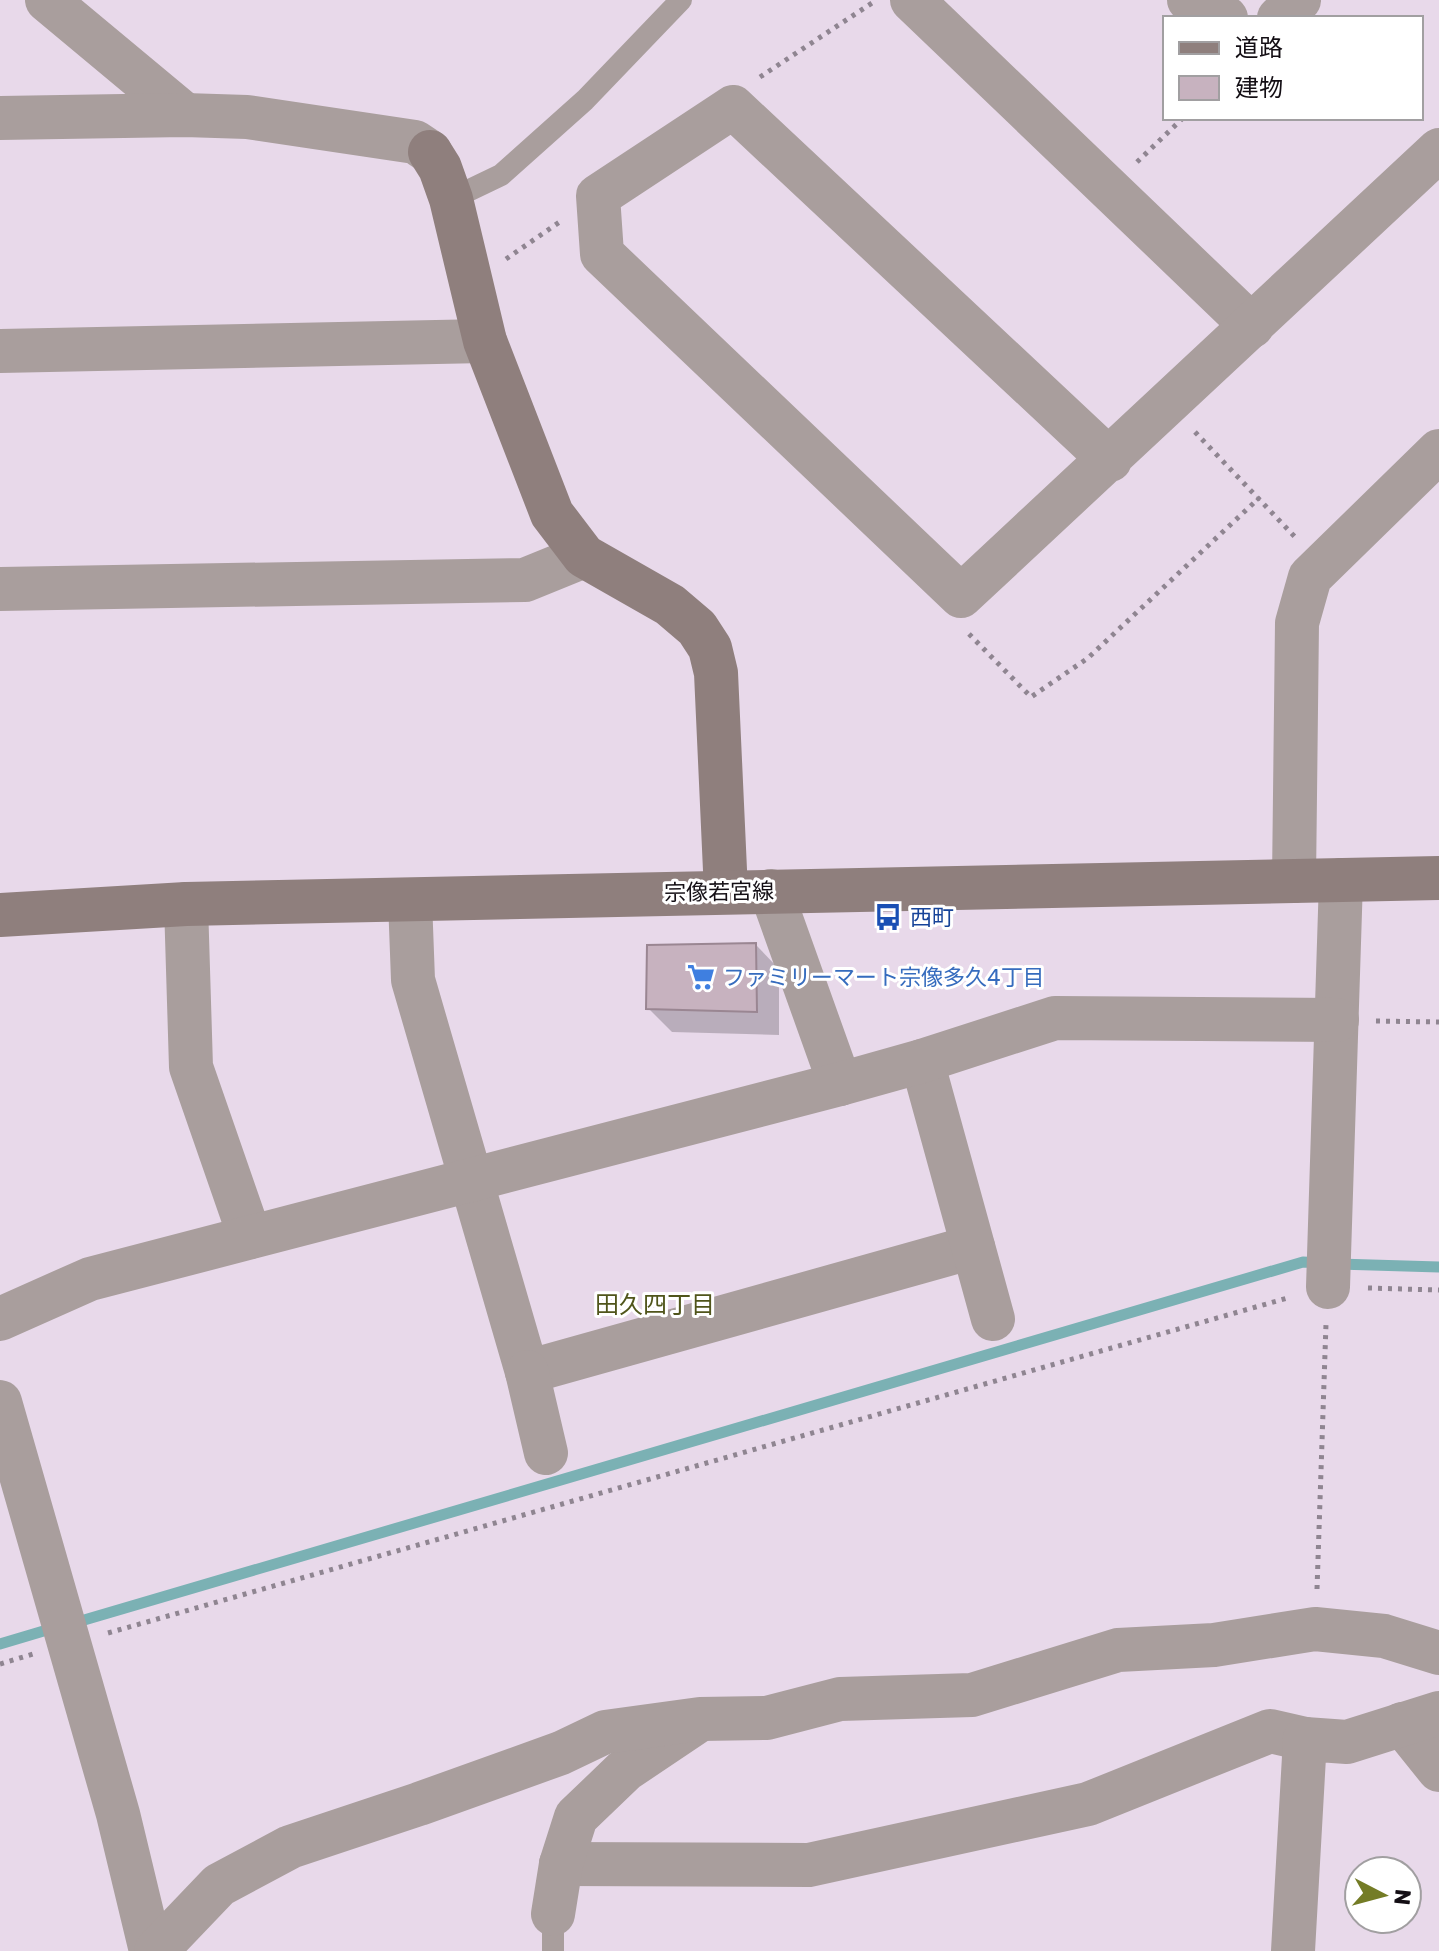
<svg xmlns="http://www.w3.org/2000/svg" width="1439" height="1951" font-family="Rubik,'Noto Sans JP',sans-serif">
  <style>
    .shadow { fill: #0003 }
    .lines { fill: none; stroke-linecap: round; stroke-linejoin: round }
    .stream { stroke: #7bb1b4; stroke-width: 11 }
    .building { fill: #c7b2bf; stroke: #9a8692; stroke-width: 2 }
    .path { stroke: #8f8591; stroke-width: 5; stroke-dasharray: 4 6; stroke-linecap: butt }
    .lane { stroke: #a99e9d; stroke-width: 22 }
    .street { stroke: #a99e9d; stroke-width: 44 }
    .secondary { stroke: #8f7f7d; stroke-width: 44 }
    .labels { text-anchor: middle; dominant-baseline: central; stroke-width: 6; stroke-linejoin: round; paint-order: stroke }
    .street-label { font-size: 22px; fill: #130e14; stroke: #fff }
    .transit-label { font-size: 22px; fill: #164399; stroke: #fff; text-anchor: start }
    .shop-label { font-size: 22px; fill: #366cbe; stroke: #fff; text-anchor: start }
    .neighbourhood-label { font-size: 24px; fill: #50551b; stroke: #fff }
  </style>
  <rect width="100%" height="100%" fill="#e8d9ea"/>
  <path class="shadow" d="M756,945L779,969V1035L672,1032L648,1008Z"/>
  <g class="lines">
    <g class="stream">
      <path d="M1338,1264L1439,1267"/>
      <path d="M74,1623L1303,1262L1321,1263"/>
      <path d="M0,1644L57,1627"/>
    </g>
  </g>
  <path class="building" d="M756,943L757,1012L646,1009L647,945Z"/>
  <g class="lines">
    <g class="path">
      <path d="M760,77L872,3"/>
      <path d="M1137,162L1183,118"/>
      <path d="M506,259L561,221"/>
      <path d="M1195,432L1296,538"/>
      <path d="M969,634L1031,697L1088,658L1259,498"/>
      <path d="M1376,1021L1439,1022"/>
      <path d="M1368,1288L1439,1290"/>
      <path d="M1317,1589L1326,1324"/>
      <path d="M108,1633L1291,1297"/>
      <path d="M0,1664L33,1654"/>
    </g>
    <g class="lane">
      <path d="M451,199L501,175L585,100L681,0"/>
      <path d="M553,1951V1914"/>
    </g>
    <g class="street">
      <path d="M47,0L185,115"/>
      <path d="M912,0L1252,326"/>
      <path d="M1189,0L1226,18"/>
      <path d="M1279,18L1299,0"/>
      <path d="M0,118L185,115L247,117L415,142L430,152"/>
      <path d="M0,351L485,341"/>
      <path d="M1110,460L733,107L598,196L602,254L961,596L1439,150"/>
      <path d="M0,589L525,580L584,556"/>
      <path d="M1294,881L1297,623L1310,577L1439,451"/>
      <path d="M771,891L840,1084"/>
      <path d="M410,900L413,980L527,1372L973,1247"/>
      <path d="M186,904L191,1067L250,1237"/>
      <path d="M922,1061L993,1319"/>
      <path d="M1328,1287L1341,880"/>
      <path d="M0,1319L90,1279L840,1084L922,1061L1055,1018L1337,1020"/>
      <path d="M527,1372L546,1453"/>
      <path d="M0,1402L118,1814L151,1951"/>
      <path d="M1402,1724L1439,1770"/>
      <path d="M561,1864L809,1865L1088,1804L1270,1731L1305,1739"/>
      <path d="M553,1914L561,1864L576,1817L625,1770L695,1723"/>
      <path d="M156,1951L219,1885L290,1847L419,1804L561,1753L605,1732L700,1719L767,1718L840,1699L972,1695L1118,1650L1214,1645L1315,1629L1384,1636L1439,1653"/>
      <path d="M1293,1951L1305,1739L1347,1742L1439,1713"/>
    </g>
    <g class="secondary">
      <path d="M430,152L440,168L451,199L485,341L552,514L584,556L670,605L697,628L710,648L716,673L726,892"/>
      <path d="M0,915L186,904L1439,878"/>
    </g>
  </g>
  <defs>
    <g id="bus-bare" transform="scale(2.16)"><path d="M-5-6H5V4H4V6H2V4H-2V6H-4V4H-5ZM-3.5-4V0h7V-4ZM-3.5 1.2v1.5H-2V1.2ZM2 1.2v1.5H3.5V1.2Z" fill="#1a4fb4" stroke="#fff" stroke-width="2.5" paint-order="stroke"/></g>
    <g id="supermarket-bare" transform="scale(2.16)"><path d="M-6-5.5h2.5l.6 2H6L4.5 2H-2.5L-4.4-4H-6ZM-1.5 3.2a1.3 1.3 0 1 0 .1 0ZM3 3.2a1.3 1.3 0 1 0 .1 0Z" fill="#3f7fe0" stroke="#fff" stroke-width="2.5" paint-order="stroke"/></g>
  </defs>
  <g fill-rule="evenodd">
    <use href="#bus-bare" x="888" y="917"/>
    <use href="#supermarket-bare" x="701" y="977"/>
  </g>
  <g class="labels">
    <g class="street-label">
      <text transform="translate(719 892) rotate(-1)">宗像若宮線</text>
    </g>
    <g class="transit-label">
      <text x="910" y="917">西町</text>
    </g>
    <g class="shop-label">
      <text x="723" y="977">ファミリーマート宗像多久4丁目</text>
    </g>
    <g class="neighbourhood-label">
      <text x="655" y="1305">田久四丁目</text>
    </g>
  </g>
  <rect x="1163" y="16" width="260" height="104" fill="#ffffff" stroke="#a19fa1" stroke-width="2"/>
  <rect x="1179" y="42" width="40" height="12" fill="#8f7f7d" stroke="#a19fa1" stroke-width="2"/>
  <text x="1235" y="56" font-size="24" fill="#130e14">道路</text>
  <rect x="1179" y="76" width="40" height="24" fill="#c7b2bf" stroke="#a19fa1" stroke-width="2"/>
  <text x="1235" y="96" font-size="24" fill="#130e14">建物</text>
  <g transform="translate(1383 1895) rotate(96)"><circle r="38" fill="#ffffff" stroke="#a19fa1" stroke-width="2"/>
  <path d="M0-6L14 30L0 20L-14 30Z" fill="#747c26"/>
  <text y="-12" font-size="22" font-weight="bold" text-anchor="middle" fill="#130e14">N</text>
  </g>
</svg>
